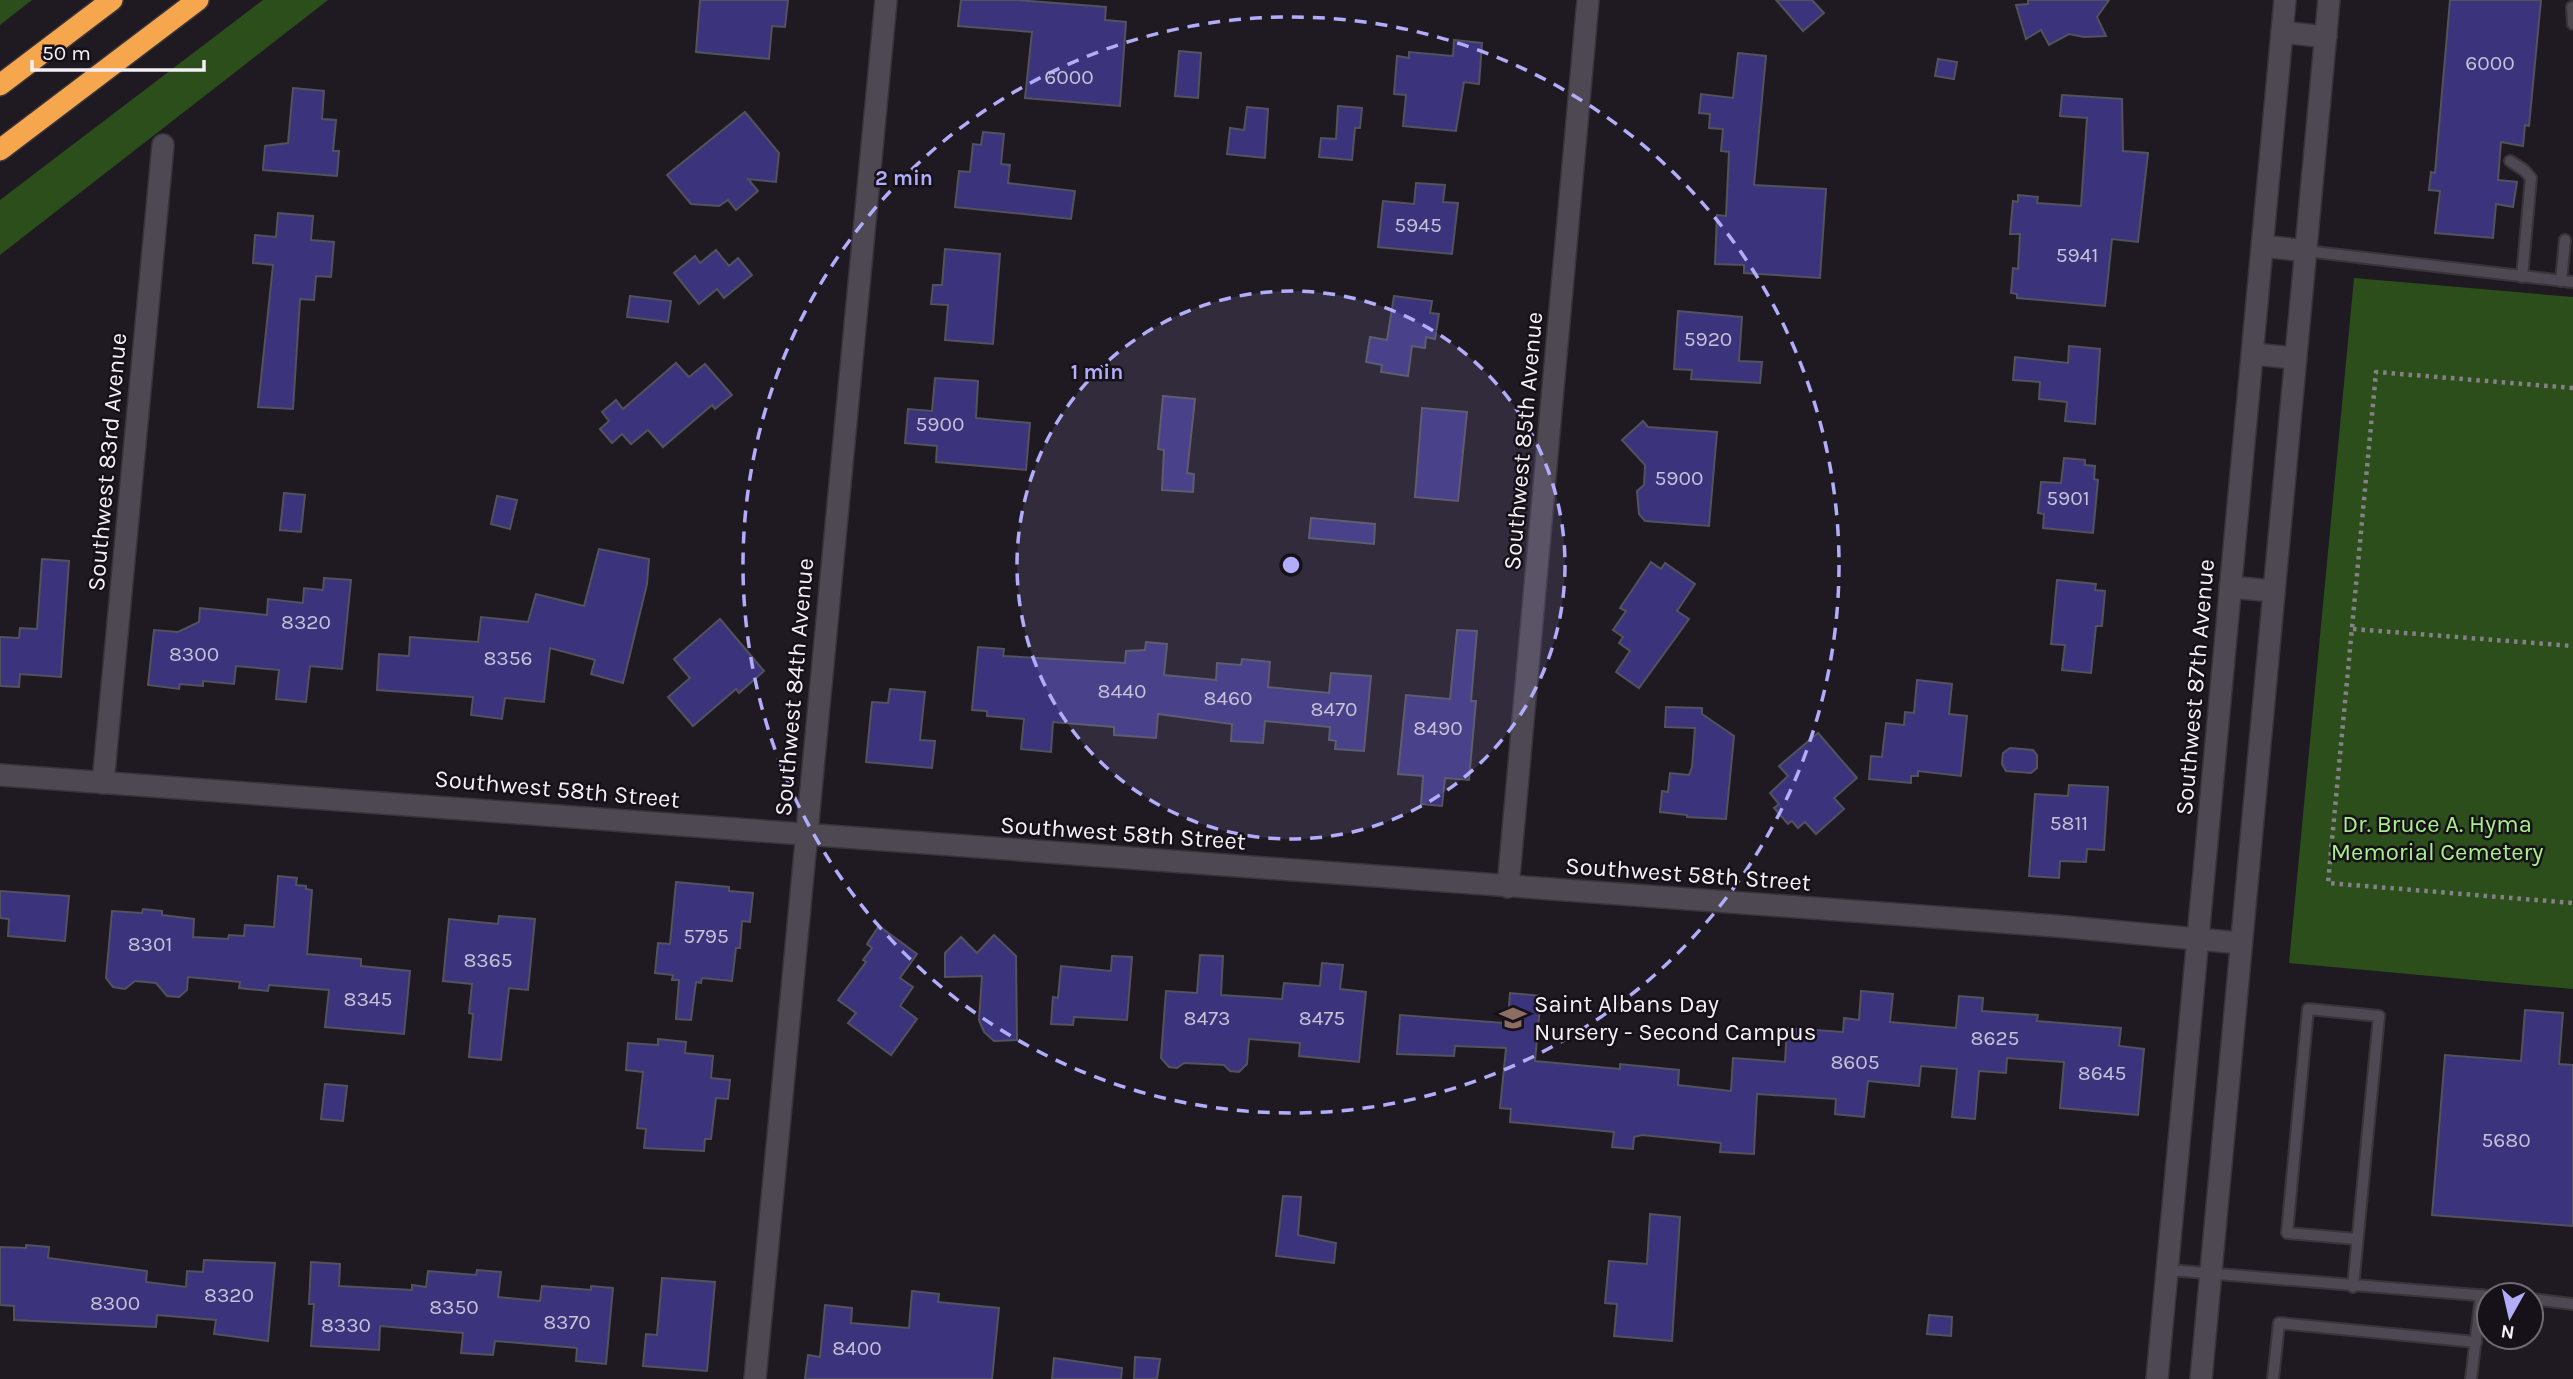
<svg xmlns="http://www.w3.org/2000/svg" width="2573" height="1379" font-family="Karla,sans-serif">
  <style>
    .green { fill: #2c4e1b }
    .building { fill: #3b337b; stroke: #52525d; stroke-width: 2 }
    .lines { fill: none; stroke-linecap: round; stroke-linejoin: round }
    .lane-casing { stroke: #38343a; stroke-width: 14 }
    .street-casing { stroke: #38343a; stroke-width: 24 }
    .secondary-casing { stroke: #38343a; stroke-width: 24 }
    .highway-casing { stroke: #38343a; stroke-width: 24 }
    .path { stroke: #858188; stroke-width: 4.5; stroke-dasharray: 3.5 5; stroke-linecap: butt }
    .lane { stroke: #4e4852; stroke-width: 10 }
    .street { stroke: #4e4852; stroke-width: 21 }
    .secondary { stroke: #4e4852; stroke-width: 21 }
    .highway { stroke: #f6a74d; stroke-width: 21 }
    .ring { fill: none; stroke: #b1adfa; stroke-width: 3.5; stroke-dasharray: 12 9 }
    .labels { text-anchor: middle; dominant-baseline: central; stroke-width: 5; stroke-linejoin: round; paint-order: stroke }
    .number-label { font-size: 21px; fill: #c6c1d7 }
    .street-label { font-size: 24px; fill: #f4f0f6; stroke: #161118 }
    .park-label { font-size: 24px; fill: #a9ee8b; stroke: #161118 }
    .poi-label { font-size: 24px; fill: #f4f0f6; stroke: #161118; text-anchor: start }
    .centre { fill: #b1adfa; stroke: #161118; stroke-width: 3.5 }
    .ring-label { font-size: 21px; text-anchor: middle; font-weight: bold; fill: #b1adfa; stroke: #161118; stroke-width: 5; stroke-linejoin: round; paint-order: stroke }
  </style>
  <rect width="100%" height="100%" fill="#1f1a22"/>
  <g class="green">
    <path d="M0,0H32L0,25Z"/>
    <path d="M263,0H328L0,255V200Z"/>
    <path d="M2354,278L2573,297V989L2289,963Z"/>
  </g>
  <g class="building">
    <path d="M700,0H788L785,27L772,26L769,59L696,52Z"/>
    <path d="M961,0H1017L1106,7L1105,20L1126,22L1120,106L1025,98L1032,32L958,26Z"/>
    <path d="M1776,0H1812L1824,13L1803,31Z"/>
    <path d="M2028,0H2109L2097,17L2106,36L2084,37L2069,34L2049,45L2041,30L2026,39L2016,5L2028,4Z"/>
    <path d="M2450,0H2541L2529,126L2525,125L2523,146L2501,142L2498,180L2517,182L2513,207L2496,204L2493,238L2435,233L2440,191L2429,190L2431,172L2435,173Z"/>
    <path d="M1454,40L1482,43L1479,84L1464,82L1456,131L1403,126L1406,95L1394,94L1397,56L1409,58V52L1453,56Z"/>
    <path d="M1179,51L1201,53L1198,98L1175,96Z"/>
    <path d="M1738,53L1766,56L1754,185L1826,189L1820,278L1744,273V265L1715,264L1717,215L1726,216L1729,152L1721,151L1723,129L1709,128L1710,114L1699,113L1701,94L1733,98Z"/>
    <path d="M1938,59L1957,62L1954,79L1935,76Z"/>
    <path d="M293,88L324,91L322,119L336,120L333,151H339L337,176L263,170L265,146L288,143Z"/>
    <path d="M2062,95L2122,99L2123,151L2148,153L2138,242L2112,239L2105,306L2017,298V294L2011,293L2013,268L2018,269L2020,234H2010L2013,201L2018,202V195L2038,197L2037,203L2081,206L2087,118L2060,116Z"/>
    <path d="M1338,106L1362,108L1360,128H1355L1352,160L1319,157L1321,138L1336,139Z"/>
    <path d="M1247,107L1268,109L1265,158L1227,154L1230,128L1244,130Z"/>
    <path d="M745,112L779,153L776,182L748,179L758,191L736,210L728,200L719,206L691,204L667,175Z"/>
    <path d="M983,132L1004,134L1001,164L1010,165L1008,183L1075,191L1071,219L955,207L959,171L970,172L973,144L981,145Z"/>
    <path d="M1416,183L1445,185L1443,202L1458,203L1452,254L1378,247L1383,201L1414,204Z"/>
    <path d="M278,213L313,216L311,240L334,242L331,277L316,276L314,300L300,299L293,409L258,407L273,265L253,263L255,235L276,237Z"/>
    <path d="M945,249L1000,254L993,344L945,340L948,305L931,304L933,285H942Z"/>
    <path d="M716,250L729,266L738,258L752,275L724,298L717,289L699,304L674,273L695,256L700,263Z"/>
    <path d="M630,296L671,301L668,322L627,317Z"/>
    <path d="M1394,296L1432,301L1430,313L1439,314L1435,339L1426,337L1425,348L1412,346L1408,376L1381,372L1382,365L1366,362L1370,337L1387,340Z"/>
    <path d="M1678,311L1742,317L1739,361L1762,362L1760,383L1691,379L1692,370L1674,369Z"/>
    <path d="M2069,346L2100,349L2095,424L2065,421L2067,402L2039,399L2040,382L2013,380L2015,357L2068,363Z"/>
    <path d="M676,363L689,377L705,364L732,395L715,409L712,405L663,447L648,430L631,444L622,434L612,443L600,429L609,421L602,412L616,400L623,409Z"/>
    <path d="M935,378L978,381L976,418L1030,423L1026,470L936,462L937,446L905,443L908,409L932,411Z"/>
    <path d="M1163,396L1195,399L1187,473L1194,474L1193,492L1162,490L1164,450L1158,449Z"/>
    <path d="M1422,408L1467,412L1458,501L1415,497Z"/>
    <path d="M1643,421L1648,427L1717,432L1709,526L1645,521L1639,514L1637,491L1644,485L1645,465L1622,440Z"/>
    <path d="M2064,458L2085,460V465L2095,466L2094,479L2098,480L2093,533L2043,528L2044,514L2038,513L2041,482L2061,483Z"/>
    <path d="M284,493L305,495L301,532L280,530Z"/>
    <path d="M497,496L517,500L510,529L491,524Z"/>
    <path d="M1311,518L1375,524L1374,544L1309,538Z"/>
    <path d="M599,549L649,559L647,584L623,683L591,674L595,660L550,648L544,702L505,698L502,719L471,715L473,697L377,690L379,654L409,656L410,637L478,642L481,617L528,622L536,594L584,606Z"/>
    <path d="M42,559L69,561L61,677L20,674L19,687L0,686V637L19,638L20,628L37,629Z"/>
    <path d="M1651,562L1661,569L1665,563L1695,584L1677,611L1689,619L1639,688L1616,672L1630,651L1619,643L1623,637L1613,630L1626,611L1620,608Z"/>
    <path d="M324,578L351,580L342,669L310,666L306,702L276,699L279,670L236,666L234,684L203,681V686L180,684L179,689L148,685L154,630L178,632L199,622L200,608L267,615L268,599L303,603L304,588L323,590Z"/>
    <path d="M2057,580L2096,584L2095,590L2105,591L2102,626H2096L2091,673L2062,670L2065,645L2051,644Z"/>
    <path d="M720,619L764,671L739,693L736,689L693,726L668,697L690,678L674,659Z"/>
    <path d="M1457,630L1477,631L1471,701H1476L1469,780L1445,778L1442,806L1421,804L1423,776L1398,774L1406,695L1450,699Z"/>
    <path d="M1146,642L1167,644L1164,675L1216,680L1217,663L1241,665L1242,659L1270,662L1268,687L1329,693L1331,673L1371,676L1364,751L1335,749L1336,741L1329,740L1330,727L1265,721L1263,743L1231,741L1232,724L1158,714L1156,738L1114,735V727L1053,722L1051,752L1021,749L1024,719L987,716V711L972,710L978,647L1004,649L1003,656L1125,663L1126,651L1145,650Z"/>
    <path d="M1917,680L1952,684L1949,714L1967,716L1961,776L1918,771V776H1911V783L1869,779L1871,756L1882,757L1886,723L1904,725L1905,712L1914,713Z"/>
    <path d="M890,689L925,692L920,740L935,741L932,768L866,762L872,702L888,703Z"/>
    <path d="M1666,707L1702,708V714L1734,736L1726,819L1687,817V815L1660,812L1662,791L1668,792L1670,773L1689,775L1692,767L1695,728L1665,727Z"/>
    <path d="M1818,733L1857,778L1834,798L1844,809L1816,834L1805,822L1798,828L1792,821L1788,824L1774,808L1779,804L1770,793L1788,776L1779,766Z"/>
    <path d="M2010,748L2033,750L2037,755V768L2031,773L2006,771L2002,764L2003,753Z"/>
    <path d="M2069,785L2108,787L2104,850L2087,849L2086,862L2060,861L2059,878L2029,876L2035,794L2068,796Z"/>
    <path d="M278,876L297,878L296,885L306,886V889L312,890L307,954L361,959V966L410,971L404,1034L325,1027L329,990L269,985L268,991L239,988L240,982L188,977L187,990L179,997L167,996L156,983L135,981L125,989L113,987L106,978L112,911L142,913L143,909L162,911V915L194,919L193,937L228,939L229,935L244,936L245,925L274,927Z"/>
    <path d="M676,882L729,887V891L753,893L750,922L742,921L740,948H736L732,981L702,978L701,983L696,982L691,1020L676,1019L679,980H672L673,975L655,973L658,943L670,944Z"/>
    <path d="M0,891L69,896L65,941L8,936L9,919L0,918Z"/>
    <path d="M499,916L535,919L528,990L509,988L501,1060L469,1057L473,1014L469,1013L472,984L443,981L449,919L498,924Z"/>
    <path d="M879,926L917,954L900,978L913,987L900,1006L917,1019L891,1055L848,1023L856,1013L838,1000L866,962L863,960L872,948L867,944Z"/>
    <path d="M994,935L1016,956L1017,1040L994,1041L984,1032L979,1020L982,976L945,977V953L961,937L977,953Z"/>
    <path d="M1200,955L1223,956L1221,995L1282,999L1284,983L1320,986L1322,963L1343,965L1340,989L1366,992L1359,1062L1299,1056L1300,1043L1249,1039L1247,1064L1239,1072L1230,1071L1224,1065L1184,1063L1177,1068L1169,1067L1161,1058L1166,991L1197,993Z"/>
    <path d="M1112,956L1132,957L1127,1020L1074,1017L1073,1025L1051,1024L1053,997L1058,998L1061,966L1111,971Z"/>
    <path d="M1861,991L1893,994L1890,1022L1956,1028L1959,996L1983,998L1982,1011L2038,1015L2037,1021L2121,1028L2119,1046L2144,1049L2138,1115L2060,1108L2064,1062L2007,1058L2006,1073L1979,1071L1975,1119L1952,1117L1957,1069L1921,1066L1919,1086L1868,1081L1864,1117L1835,1114L1836,1099L1757,1094L1754,1154L1720,1152L1721,1143L1642,1135L1634,1137L1633,1149L1612,1147L1614,1132L1510,1122L1511,1109L1500,1108L1506,1048L1455,1046L1454,1056L1397,1054L1400,1015L1504,1023L1505,1018L1508,1019L1510,993L1541,996L1535,1061L1620,1069V1064L1679,1070L1678,1085L1731,1091L1733,1058L1785,1062L1787,1028L1843,1032L1844,1018L1859,1020Z"/>
    <path d="M2525,1010L2563,1013L2559,1064L2573,1065V1226L2432,1215L2445,1055L2521,1061Z"/>
    <path d="M658,1039L686,1042L685,1053L713,1056L711,1078L730,1080L728,1099L716,1098L711,1139H705L704,1151L644,1148L646,1129L637,1128L643,1072L626,1070L628,1043L658,1045Z"/>
    <path d="M325,1084L347,1086L343,1121L321,1119Z"/>
    <path d="M1283,1196L1301,1197L1298,1235L1336,1243L1334,1263L1276,1256Z"/>
    <path d="M1650,1214L1680,1217L1672,1341L1614,1336L1617,1304L1605,1303L1609,1261L1647,1264Z"/>
    <path d="M26,1245L49,1247L48,1258L147,1271L146,1282L186,1287L187,1271L203,1272L204,1260L275,1263L268,1341L214,1334L216,1320L157,1315L156,1327L14,1320V1306L0,1305V1247L26,1248Z"/>
    <path d="M311,1262L340,1264L339,1286L412,1290V1285L426,1287L428,1271L476,1275L477,1270L501,1272L498,1297L540,1301L542,1286L591,1290V1286L613,1288L606,1364L576,1361L577,1348L495,1341L493,1355L461,1353L463,1333L380,1326L379,1350L311,1346L314,1304H309Z"/>
    <path d="M662,1278L715,1282L707,1371L643,1366L646,1334L657,1335Z"/>
    <path d="M912,1291L939,1294L938,1302L999,1308L992,1379H805L808,1355L820,1357L825,1305L852,1308L851,1323L909,1328Z"/>
    <path d="M1929,1315L1952,1317L1951,1336L1927,1334Z"/>
    <path d="M1135,1357L1160,1359L1157,1379H1134Z"/>
    <path d="M1054,1358L1122,1368L1121,1379H1052Z"/>
  </g>
  <g class="lines">
    <g class="lane-casing">
      <g id="lane">
        <path d="M2572,7L2573,24"/>
        <path d="M2510,161L2524,170L2531,178L2522,277"/>
        <path d="M2306,251L2573,282"/>
        <path d="M2561,281L2565,240"/>
        <path d="M2169,1270L2489,1296"/>
        <path d="M2353,1287L2379,1016L2308,1009L2287,1233L2357,1239"/>
        <path d="M2531,1299L2573,1304"/>
        <path d="M2273,1379L2279,1323L2476,1342"/>
        <path d="M2471,1379L2481,1295"/>
      </g>
    </g>
    <g class="street-casing">
      <g id="street">
        <path d="M0,775L2056,926L2241,943"/>
        <path d="M103,783L163,145"/>
        <path d="M1508,887L1588,0"/>
        <path d="M755,1379L886,0"/>
      </g>
    </g>
    <g class="secondary-casing">
      <g id="secondary">
        <path d="M2282,32L2326,37"/>
        <path d="M2263,246L2306,251"/>
        <path d="M2253,354L2295,358"/>
        <path d="M2230,587L2273,591"/>
        <path d="M2157,1379L2285,0"/>
        <path d="M2201,1379L2329,0"/>
      </g>
    </g>
    <g class="highway-casing">
      <g id="highway">
        <path d="M0,85L112,0"/>
        <path d="M0,150L198,0"/>
      </g>
    </g>
    <g class="path">
      <path d="M2573,388L2376,372L2328,883L2573,903"/>
      <path d="M2353,629L2573,646"/>
    </g>
    <use href="#lane" class="lane"/>
    <use href="#street" class="street"/>
    <use href="#secondary" class="secondary"/>
    <use href="#highway" class="highway"/>
  </g>
  <circle cx="1291" cy="565" r="274" fill="#b1adfa" fill-opacity=".12"/>
  <g class="ring">
    <circle cx="1291" cy="565" r="274"/>
    <circle cx="1291" cy="565" r="548"/>
  </g>
  <defs>
    <g id="school-bare" transform="scale(2.1)"><path d="M0-5L7-2L0 1L-7-2ZM-4 1L0 2.5L4 1V4Q0 6-4 4Z" fill="#8d6e63" stroke="#161118" stroke-width="2.5" paint-order="stroke"/></g>
  </defs>
  <g fill-rule="evenodd">
    <use href="#school-bare" x="1513" y="1018"/>
  </g>
  <g class="labels">
    <g class="number-label">
      <text x="2490" y="63">6000</text>
      <text x="1069" y="77">6000</text>
      <text x="1418" y="225">5945</text>
      <text x="2077" y="255">5941</text>
      <text x="1708" y="339">5920</text>
      <text x="940" y="424">5900</text>
      <text x="1679" y="478">5900</text>
      <text x="2068" y="498">5901</text>
      <text x="306" y="622">8320</text>
      <text x="194" y="654">8300</text>
      <text x="508" y="658">8356</text>
      <text x="1122" y="691">8440</text>
      <text x="1228" y="698">8460</text>
      <text x="1334" y="709">8470</text>
      <text x="1438" y="728">8490</text>
      <text x="2069" y="823">5811</text>
      <text x="706" y="936">5795</text>
      <text x="150" y="944">8301</text>
      <text x="488" y="960">8365</text>
      <text x="368" y="999">8345</text>
      <text x="1207" y="1018">8473</text>
      <text x="1322" y="1018">8475</text>
      <text x="1995" y="1038">8625</text>
      <text x="1855" y="1062">8605</text>
      <text x="2102" y="1073">8645</text>
      <text x="2506" y="1140">5680</text>
      <text x="229" y="1295">8320</text>
      <text x="115" y="1303">8300</text>
      <text x="454" y="1307">8350</text>
      <text x="567" y="1322">8370</text>
      <text x="346" y="1325">8330</text>
      <text x="857" y="1348">8400</text>
    </g>
    <g class="street-label">
      <text transform="translate(1523 441) rotate(-85)">Southwest 85th Avenue</text>
      <text transform="translate(107 462) rotate(-85)">Southwest 83rd Avenue</text>
      <text transform="translate(794 687) rotate(-85)">Southwest 84th Avenue</text>
      <text transform="translate(2195 687) rotate(-85)">Southwest 87th Avenue</text>
      <text transform="translate(557 789) rotate(5)">Southwest 58th Street</text>
      <text transform="translate(1123 833) rotate(4)">Southwest 58th Street</text>
      <text transform="translate(1688 874) rotate(4)">Southwest 58th Street</text>
    </g>
    <g class="park-label">
      <text x="2437" y="824">Dr. Bruce A. Hyma<tspan x="2437" dy="28">Memorial Cemetery</tspan></text>
    </g>
    <g class="poi-label">
      <text x="1534" y="1004">Saint Albans Day<tspan x="1534" dy="28">Nursery - Second Campus</tspan></text>
    </g>
  </g>
  <circle cx="1291" cy="565" r="10" class="centre"/>
  <g class="ring-label">
    <text x="904" y="185">2 min</text>
    <text x="1097" y="379">1 min</text>
  </g>
  <g transform="translate(2510 1316) rotate(188)"><circle r="33" fill="#161118" stroke="#6f6a71" stroke-width="2"/>
  <path d="M0-5L12 26L0 18L-12 26Z" fill="#b1adfa"/>
  <text y="-10" font-size="19" font-weight="bold" text-anchor="middle" fill="#f4f0f6">N</text>
  </g>
  <path d="M32 60v10h172v-10" fill="none" stroke="#f4f0f6" stroke-width="3.5"/>
  <text x="42" y="60" font-size="21" fill="#f4f0f6" stroke="#161118" stroke-width="5" paint-order="stroke">50 m</text>
</svg>
